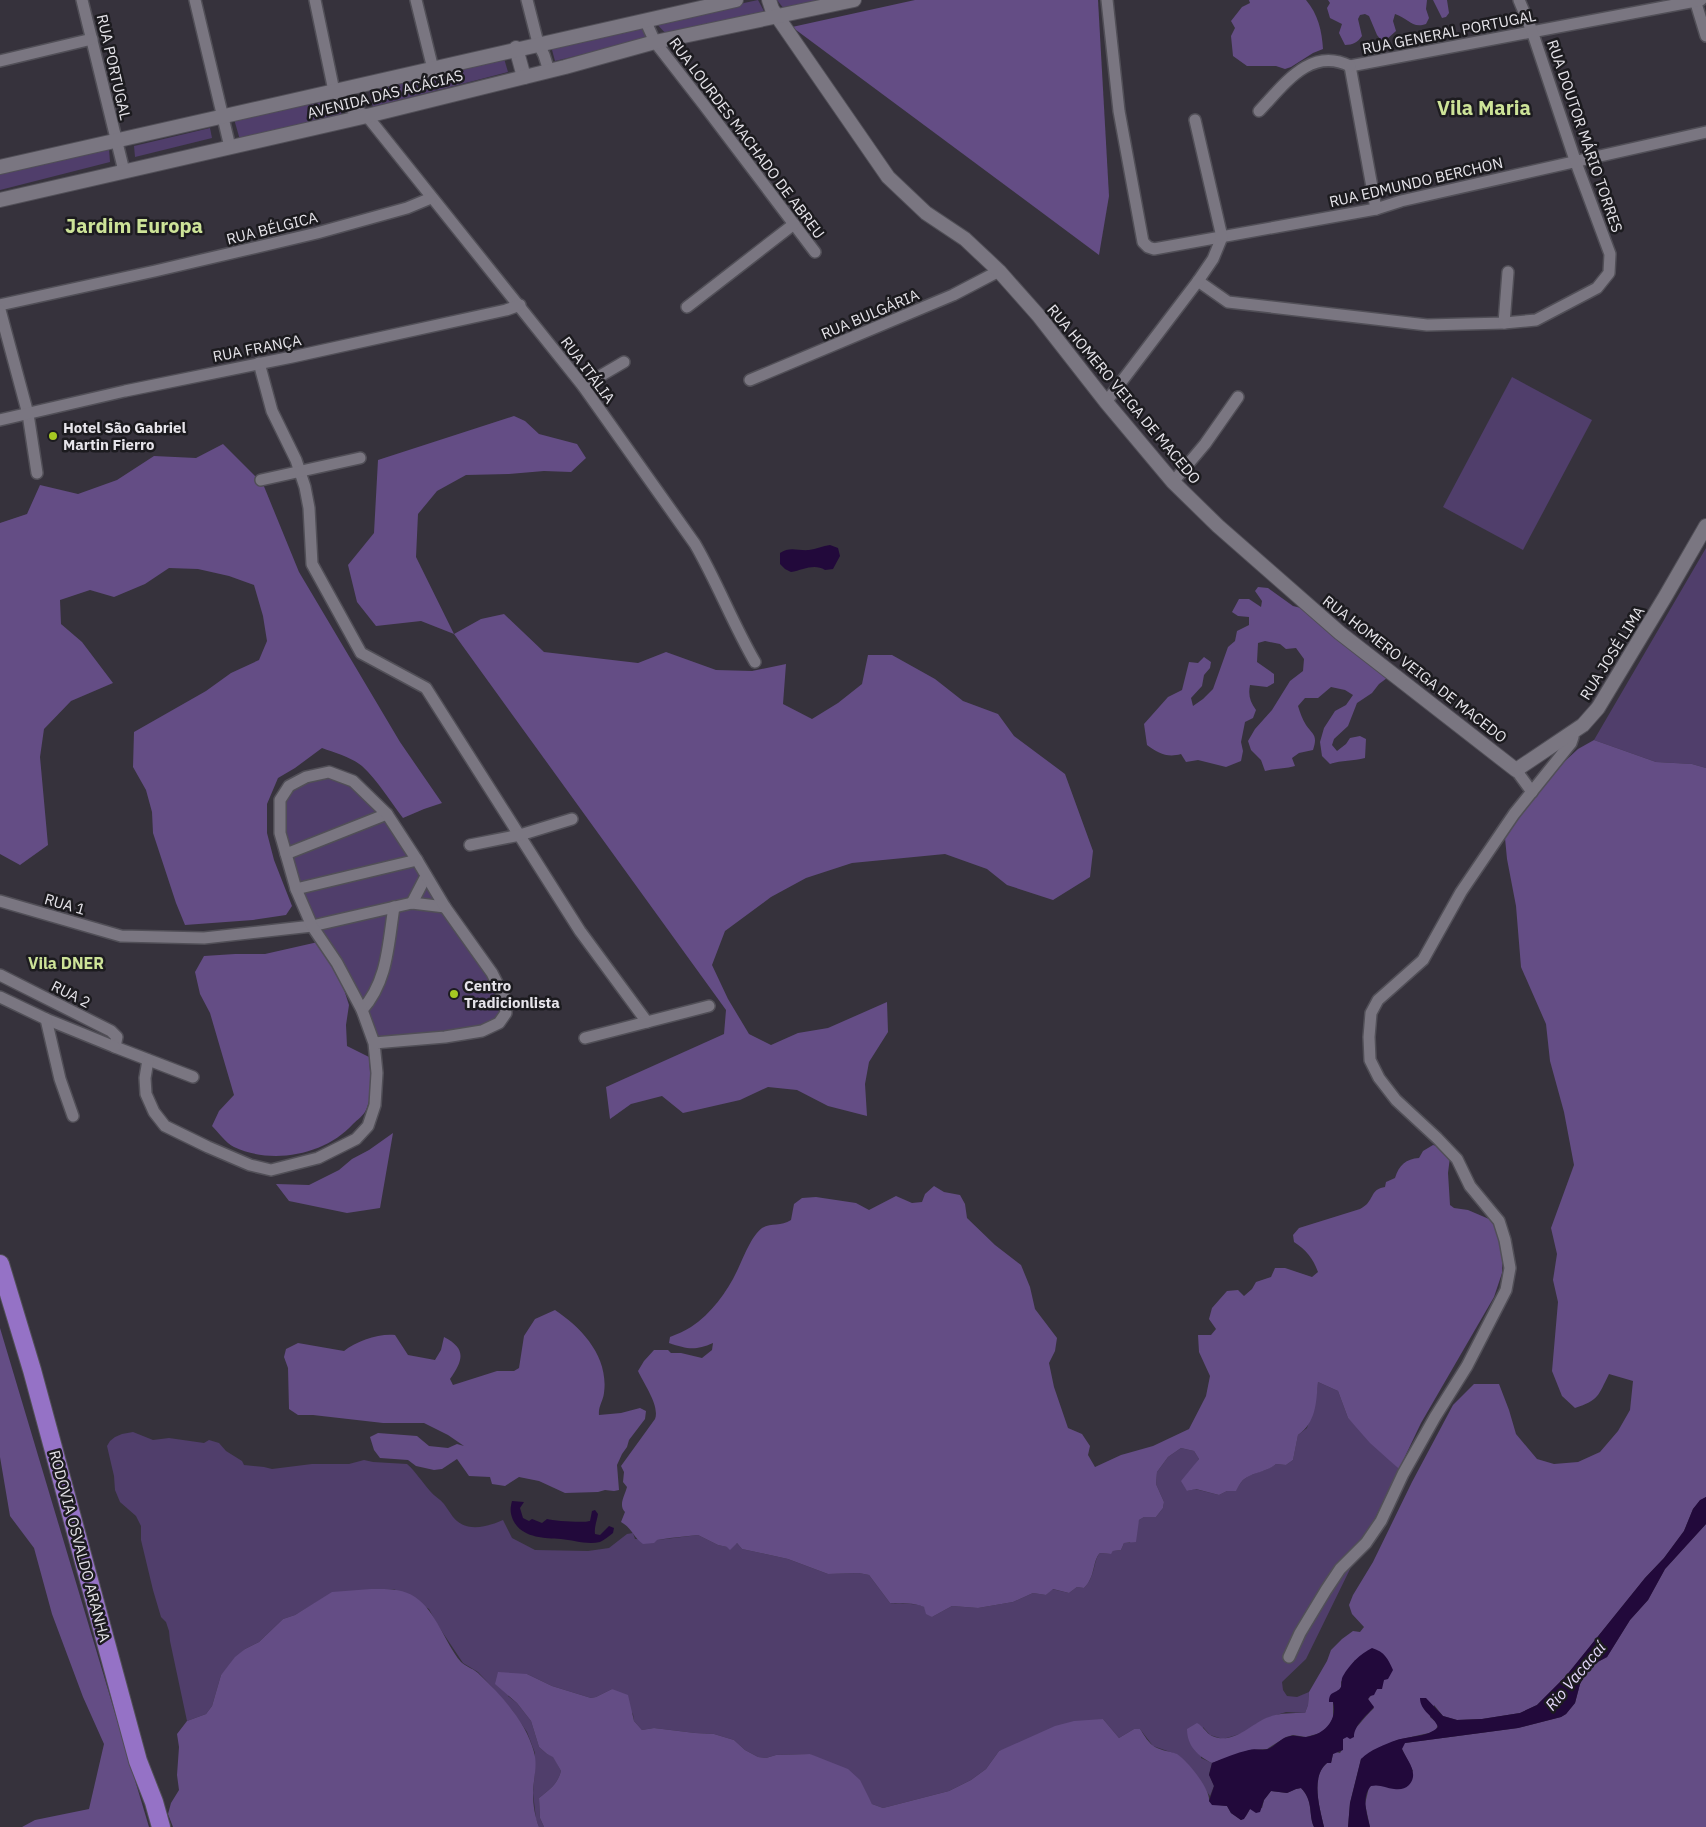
<svg xmlns="http://www.w3.org/2000/svg" width="1706" height="1827" font-family="'IBM Plex Sans',sans-serif">
  <style>
    .green { fill: #503e6b }
    .forest { fill: #644d85 }
    .water { fill: #22093b }
    .lines { fill: none; stroke-linecap: round; stroke-linejoin: round }
    .minor-casing { stroke: #514f57; stroke-width: 14 }
    .tertiary-casing { stroke: #514f57; stroke-width: 16 }
    .trunk-casing { stroke: #514f57; stroke-width: 20 }
    .minor { stroke: #7a7681; stroke-width: 11 }
    .tertiary { stroke: #7a7681; stroke-width: 14 }
    .trunk { stroke: #9572c6; stroke-width: 18 }
    .poi-dot { fill: #a6c822; stroke: #1c1b1f; stroke-width: 2 }
    .labels { text-anchor: middle; dominant-baseline: central; stroke-width: 5; stroke-linejoin: round; paint-order: stroke }
    .street-label { font-size: 15px; fill: #e6e4ea; stroke: #1c1b1f }
    .poi-label { font-size: 15px; font-weight: bold; fill: #e6e4ea; stroke: #1c1b1f; text-anchor: start }
    .neighbourhood-label { font-size: 16px; font-weight: bold; fill: #cde398; stroke: #1c1b1f }
    .water-label { font-size: 16px; font-style: italic; fill: #e5d9fc; stroke: #1c1b1f }
    .district-label { font-size: 20px; font-weight: bold; fill: #cde398; stroke: #1c1b1f }
  </style>
  <rect width="100%" height="100%" fill="#36323c"/>
  <g class="green">
    <path d="M758,0L765,13L668,36L655,22Z"/>
    <path d="M777,0H825L784,9Z"/>
    <path d="M643,23L647,39L555,61L551,46Z"/>
    <path d="M503,55L508,72L373,107L369,91Z"/>
    <path d="M334,98L343,117L240,140L234,119Z"/>
    <path d="M210,128L212,138L135,157L134,146Z"/>
    <path d="M109,149L110,162L0,190V172Z"/>
    <path d="M1512,377L1592,420L1523,550L1443,507Z"/>
    <path d="M1706,548V768L1692,764L1656,762L1594,740Z"/>
    <path d="M329,772L353,781L387,814L504,997L499,1023L374,1043L312,926L280,833V800L289,786Z"/>
    <path d="M1318,1382L1338,1391L1348,1418L1399,1469L1306,1659L1282,1682L1283,1690L1287,1696L1297,1697L1309,1692L1308,1705L1305,1713L1286,1712L1265,1719L1243,1733L1223,1739L1210,1735L1203,1727L1201,1758L1212,1763L1209,1774L1214,1786L1210,1796L1187,1763L1176,1754L1153,1746L1140,1729H1134L1119,1738L1103,1719L999,1751L986,1769L971,1780L949,1791L883,1808L872,1804L867,1796L810,1754L776,1755L766,1758L758,1757L745,1750L734,1740L714,1734L695,1733L654,1728L642,1730L634,1721L633,1714L612,1689L596,1697L591,1698L552,1686L527,1674L508,1696L517,1703L531,1721L539,1747L547,1754L553,1756L561,1771C557,1785 550,1789 539,1798L540,1818L544,1827H539L536,1819L533,1793L535,1771V1753L527,1732L512,1710L492,1687L478,1672L463,1663L437,1624L429,1609L394,1589L332,1593L295,1615L283,1619L259,1642L245,1649L221,1675L212,1706L206,1714L187,1721L170,1641L169,1631L166,1622L161,1617L153,1590L141,1540V1526L136,1516L120,1502L115,1490L114,1476L107,1446L110,1441L115,1437L122,1434L133,1432L153,1440L169,1438L204,1443L209,1440L219,1443L226,1451L242,1461L244,1465L264,1467L272,1469L312,1464H349L364,1460L373,1462L407,1464C416,1472 422,1482 430,1491C434,1496 440,1499 444,1504C447,1508 450,1513 453,1517C466,1533 487,1527 503,1520L512,1538L535,1550L588,1551L609,1548L627,1534L633,1533L635,1539L657,1540L698,1535L718,1545L727,1547L737,1543L742,1549L788,1559L828,1574L859,1573L869,1575L890,1603C898,1604 919,1603 924,1607C927,1609 930,1614 932,1617L952,1606L978,1608L1013,1602L1033,1593L1046,1595L1052,1589L1069,1593L1077,1587L1084,1588C1096,1576 1093,1560 1100,1553L1110,1554L1113,1551L1121,1550L1124,1543H1130L1139,1520L1144,1517H1156L1163,1508L1164,1502L1156,1484L1157,1472L1168,1457L1181,1448L1194,1451L1199,1459L1191,1470L1187,1491L1195,1489L1219,1495L1227,1491L1236,1490C1238,1487 1240,1483 1243,1480C1252,1472 1266,1472 1276,1464L1286,1465L1293,1460L1298,1435L1307,1428L1317,1392Z"/>
  </g>
  <g class="forest">
    <path d="M915,0H1098L1109,196L1099,255L792,27Z"/>
    <path d="M1249,0H1306C1318,14 1322,31 1323,49L1313,53L1291,67L1285,69L1276,66H1247L1233,56L1231,36L1235,28L1231,21L1242,7L1250,3Z"/>
    <path d="M1328,0H1427L1426,9L1429,18L1426,24C1412,29 1408,18 1395,14L1393,21L1396,31L1387,39L1381,40L1377,35L1369,16L1365,14L1360,15L1358,19L1362,36C1358,42 1353,45 1345,45L1339,33L1342,24L1330,18L1327,8L1330,3Z"/>
    <path d="M1433,0H1447L1449,13L1446,17L1442,18Z"/>
    <path d="M514,416L525,421L539,434L577,444L586,458L571,472L544,471L509,474L466,475L437,491L418,514L416,557L454,634L481,619L504,614L544,652L638,663L666,652L716,670L752,671L786,664L783,704L812,719L838,703L862,684L868,655H892L935,679L963,701L998,714L1014,736L1065,774L1093,851L1090,877L1053,900L1007,885L987,869L945,854L852,863L806,878L771,897L725,931L712,965L728,999L749,1034L771,1045L798,1033L828,1028L887,1002L888,1032L869,1062L865,1084L867,1116L828,1106L797,1090L768,1087L740,1100L683,1113L662,1096L631,1104L610,1119L606,1087L724,1034L726,1010L454,634L421,621L376,626L357,602L348,565L374,533L378,460Z"/>
    <path d="M223,444L263,484L299,572L400,742L442,803L424,809L403,818C390,801 378,781 362,766C351,757 335,753 322,748L295,768L278,778L267,804V833L274,860L292,906L286,915L253,920L185,925L176,903L153,833L152,812L146,790L133,767L134,732L206,691L231,673L259,660L267,641L263,616L254,585L229,576L198,569L169,568L145,584L114,597L90,590L60,600L61,624L82,642L113,683L71,701L44,729L40,757L48,845L20,865L0,854V523L27,514L40,485L78,494L117,480L154,456L196,458Z"/>
    <path d="M1258,587L1268,588L1293,606L1301,608L1317,618L1387,678L1379,684L1372,693L1357,703L1348,726L1334,739L1332,745L1337,751L1346,744L1350,738L1360,736L1366,739L1365,758C1353,761 1342,760 1330,764L1322,756L1320,742L1324,728L1335,711L1346,705L1353,695L1345,690L1331,687L1318,698H1305L1298,706C1300,712 1302,719 1306,725C1313,735 1318,735 1313,750L1299,753L1292,758L1295,766C1285,769 1275,768 1265,771L1261,760L1251,750L1248,741L1255,729L1272,710L1290,681L1303,671L1304,659L1296,648L1286,649L1280,644L1265,641L1258,643L1257,662L1274,674V683L1267,687L1250,685C1248,695 1250,702 1256,710L1253,718L1245,722L1241,742L1243,751L1241,761L1226,767L1198,760L1186,762L1181,754C1167,758 1158,753 1147,745L1144,724L1168,697L1182,690L1189,662L1198,663L1204,657L1211,662L1210,668L1204,675L1202,686L1191,698L1193,706L1203,699L1213,689L1228,647L1235,641L1237,631L1249,625V617L1238,616L1232,612L1239,599H1249L1261,607L1262,601L1255,591Z"/>
    <path d="M1594,740L1656,762L1692,764L1706,768V1497L1700,1501L1693,1509L1684,1531L1664,1558L1645,1578L1566,1676L1537,1705L1520,1713L1482,1719L1457,1720L1443,1716L1434,1705L1430,1717L1438,1724L1436,1730L1429,1733L1397,1740L1361,1759L1350,1803L1348,1827H1324C1320,1809 1310,1777 1327,1763H1331L1333,1754L1336,1752L1340,1753L1343,1748V1739C1356,1731 1363,1718 1374,1708L1368,1699L1382,1684L1384,1679L1355,1660L1341,1682V1687L1333,1702V1718L1329,1726L1320,1733L1306,1737L1293,1735L1286,1737L1267,1749L1250,1750L1212,1763C1198,1756 1187,1746 1187,1729L1197,1723C1203,1726 1206,1733 1212,1736C1232,1745 1249,1726 1266,1718C1278,1713 1291,1713 1305,1713L1308,1705L1309,1692L1327,1661L1331,1650L1342,1639L1353,1631L1360,1632L1364,1627L1352,1614L1349,1605L1353,1595L1373,1562L1412,1482L1453,1405L1474,1384H1499L1509,1410L1516,1434L1537,1459L1554,1464L1578,1462L1600,1452L1618,1431L1630,1410L1633,1381L1609,1374C1598,1396 1599,1400 1575,1408L1562,1396L1552,1371L1558,1302L1553,1280L1557,1254L1551,1228L1574,1165L1564,1112L1550,1061L1546,1024L1521,967L1516,906L1507,859L1505,838L1524,810L1564,762L1578,749Z"/>
    <path d="M318,942L340,977L349,1005L346,1025L347,1046L369,1057C370,1073 373,1096 366,1110C364,1115 357,1120 353,1124C325,1155 272,1165 234,1147C226,1143 218,1132 212,1126L219,1111L234,1095L210,1013L200,994L195,972L204,956L235,954H265Z"/>
    <path d="M393,1133L380,1208L347,1213L289,1201L276,1184L309,1185L339,1170L352,1159L369,1150Z"/>
    <path d="M1433,1145L1440,1147L1450,1157L1448,1173L1450,1205L1454,1208L1468,1210L1489,1219L1495,1224L1503,1244L1502,1273L1494,1297L1421,1423L1399,1469L1370,1443L1348,1418L1338,1391L1318,1382C1316,1404 1316,1422 1298,1435L1293,1460L1286,1465L1276,1464C1267,1472 1252,1472 1243,1480C1240,1483 1238,1487 1236,1491H1227L1219,1495L1196,1489L1187,1491L1181,1481L1199,1459L1194,1451L1181,1448L1168,1457L1157,1472L1156,1484L1164,1502L1163,1508L1156,1517H1144L1139,1520L1136,1542L1124,1543L1121,1550L1113,1551L1111,1554L1100,1553C1092,1561 1096,1576 1084,1588L1077,1587L1069,1593L1053,1589L1046,1595L1033,1593L1013,1602L978,1608L952,1606L932,1617L926,1614L924,1607C914,1602 901,1604 890,1603L869,1575L859,1573L828,1574L788,1559L742,1549L737,1543L730,1550L727,1547L718,1545L698,1535L670,1538L657,1540L654,1543L643,1544C633,1537 632,1528 621,1522L625,1512C618,1505 625,1495 627,1487L623,1482L624,1472L621,1466L655,1419C660,1406 644,1384 638,1371L644,1361L654,1350H668L671,1353H681L702,1358L712,1350L713,1343C695,1351 687,1349 669,1343L670,1337C677,1334 685,1331 691,1327C711,1314 727,1292 737,1271C743,1259 751,1236 762,1228C772,1222 781,1227 791,1220L794,1204L802,1198L816,1197L856,1203L869,1210L896,1196L912,1203L922,1202L925,1194L934,1186L944,1192L960,1195L965,1204L967,1218L995,1245L1021,1265L1030,1287L1035,1309L1057,1338L1055,1351L1049,1363L1054,1387L1068,1428L1082,1434L1090,1446L1088,1455L1095,1467L1121,1455L1153,1446L1189,1429L1206,1396L1210,1376L1199,1352L1198,1335H1211L1216,1329L1209,1319L1212,1308L1227,1291L1238,1290L1244,1296L1252,1289L1256,1282L1271,1277L1275,1268H1285L1312,1277L1318,1272C1313,1258 1306,1250 1294,1242L1293,1235L1299,1228L1360,1209C1363,1207 1365,1206 1367,1204C1374,1196 1372,1189 1385,1187L1386,1182L1395,1178C1399,1165 1406,1159 1419,1158L1423,1151Z"/>
    <path d="M555,1310C582,1328 609,1357 604,1393C603,1401 598,1407 599,1415L621,1413L640,1408L646,1411L645,1419L629,1440L627,1447L622,1454L617,1465L619,1490L614,1491L605,1490L598,1492L565,1493L539,1481L519,1477L505,1486L492,1484L490,1477L469,1476L457,1459L442,1469L434,1470L416,1466L408,1460L380,1458L374,1450L370,1437L378,1433L417,1436L429,1446L448,1448L457,1444L464,1446L448,1435L424,1423H383L313,1415H298L289,1409L288,1368L284,1357L286,1349L298,1343L344,1351C356,1341 380,1333 395,1335L408,1355L435,1360L441,1350L444,1337C467,1349 463,1360 450,1379L453,1385L497,1371H514L519,1368L524,1336L535,1319Z"/>
    <path d="M0,1328L149,1827H22L35,1820L89,1809L104,1744L83,1697L52,1614L34,1548L10,1516L0,1457Z"/>
    <path d="M1706,1524V1827H1370L1365,1804L1369,1787L1371,1785H1382L1413,1771L1402,1749V1745L1405,1743L1518,1728L1561,1717L1566,1714L1575,1703L1580,1684L1587,1670L1592,1665L1607,1657L1630,1620L1648,1600L1665,1569Z"/>
    <path d="M371,1589C386,1589 402,1588 415,1597C437,1612 444,1642 461,1662C466,1667 475,1669 480,1675C502,1696 526,1722 534,1752C538,1766 533,1780 533,1794C533,1805 535,1817 539,1827H173L168,1814L171,1803L179,1790L177,1775L179,1747L177,1734L187,1721L206,1714L212,1706L221,1675L235,1657L245,1649L259,1642L283,1619L295,1615L332,1592Z"/>
    <path d="M498,1672L527,1674L552,1686L591,1698L596,1697L612,1689L628,1695L634,1721L642,1730L654,1728L695,1733L714,1734L734,1740L745,1750L758,1757L766,1758L776,1755L810,1754L848,1769L860,1780L872,1804L883,1808L949,1791L971,1780L986,1769L999,1751L1055,1726L1074,1721L1103,1719L1119,1738L1134,1729H1140C1144,1735 1149,1744 1155,1747C1162,1751 1170,1751 1177,1754C1187,1760 1211,1790 1209,1801L1212,1804L1227,1806L1231,1813L1241,1820L1246,1816L1250,1809L1262,1808L1264,1800L1271,1791L1287,1793L1296,1789L1301,1788C1314,1802 1308,1813 1314,1827H544L540,1818L539,1798C550,1789 557,1785 561,1771L553,1757L547,1754L539,1747L531,1721L517,1703L495,1684Z"/>
  </g>
  <g class="water">
    <path d="M830,545L838,548L840,556L833,569L825,570C814,563 803,570 791,572L785,569L780,564V553C790,546 798,551 809,550C816,549 823,546 830,545Z"/>
    <path d="M1706,1497V1524L1665,1569L1648,1600L1630,1620L1607,1657L1592,1665L1587,1670L1580,1684L1575,1703L1566,1714L1561,1717L1518,1728L1405,1743L1402,1749C1406,1759 1420,1773 1409,1785C1405,1789 1400,1790 1394,1789C1386,1788 1380,1784 1371,1786C1361,1797 1367,1814 1370,1827H1348L1350,1803L1361,1759C1370,1750 1385,1744 1397,1740C1409,1736 1429,1737 1438,1727C1434,1716 1420,1711 1420,1698H1426L1443,1716L1457,1720L1482,1719L1520,1713L1537,1705L1566,1676L1645,1578L1664,1558L1684,1531L1693,1509L1700,1500Z"/>
    <path d="M512,1501L524,1502L520,1508L523,1518L529,1521L532,1519L542,1523L547,1519C554,1521 584,1523 590,1521L592,1511L595,1510L598,1514C597,1521 594,1527 595,1534L600,1535L609,1526L614,1528L613,1533C609,1536 604,1540 600,1542C587,1545 573,1540 561,1539C543,1538 522,1538 513,1520C510,1512 510,1509 512,1501Z"/>
    <path d="M1372,1648C1385,1652 1388,1659 1393,1670L1388,1679L1384,1680L1382,1689H1377L1374,1695L1370,1696L1368,1699L1374,1707C1367,1715 1354,1725 1354,1737L1350,1739L1347,1737L1343,1739V1750L1333,1754L1331,1763H1327C1310,1777 1320,1809 1324,1827H1314C1308,1813 1314,1802 1301,1788L1296,1789L1287,1793L1271,1791L1264,1800L1260,1812L1256,1813L1250,1809L1244,1819L1241,1820L1231,1813L1227,1806L1212,1805L1209,1801L1214,1786L1209,1775L1212,1763C1224,1758 1236,1753 1249,1750C1255,1748 1262,1751 1268,1749C1275,1746 1280,1739 1287,1737C1294,1734 1300,1737 1306,1737C1324,1735 1338,1720 1333,1702H1329C1329,1690 1337,1694 1341,1687C1342,1684 1341,1679 1343,1676C1350,1664 1360,1654 1372,1648Z"/>
  </g>
  <g class="lines">
    <g class="minor-casing">
      <g id="minor">
        <path d="M82,0L124,171"/>
        <path d="M195,0L230,147"/>
        <path d="M315,0L334,91L351,108L367,116L583,386L695,544C717,582 733,624 755,662"/>
        <path d="M416,0L433,69"/>
        <path d="M527,0L538,43L544,55L549,71"/>
        <path d="M1107,0L1119,111L1143,242L1148,247L1154,249L1376,209L1401,201L1706,132"/>
        <path d="M1695,0L1706,36"/>
        <path d="M645,20L655,42L704,105L815,252"/>
        <path d="M0,61L92,39"/>
        <path d="M1350,66L1701,0"/>
        <path d="M1350,66L1376,209"/>
        <path d="M1259,111C1284,85 1310,46 1350,66"/>
        <path d="M1198,281L1228,302L1427,325L1504,323L1536,320L1597,288L1609,273L1610,254L1575,160L1532,31L1519,0"/>
        <path d="M0,305L155,271L317,233L407,208L431,198"/>
        <path d="M687,307L794,224"/>
        <path d="M0,310L28,414L37,473"/>
        <path d="M1504,323L1508,272"/>
        <path d="M259,363L272,411L296,460L305,487L309,508L312,564L361,653L426,688L580,931L647,1022"/>
        <path d="M750,380L953,295L999,271"/>
        <path d="M583,386L624,362"/>
        <path d="M1106,402L1198,281L1213,259L1222,237L1195,120"/>
        <path d="M0,420L125,391L292,357L506,310L520,305"/>
        <path d="M261,480L360,458"/>
        <path d="M1173,482L1205,444L1238,397"/>
        <path d="M1516,770L1532,792"/>
        <path d="M470,845L520,835L572,819"/>
        <path d="M286,854L387,814"/>
        <path d="M296,889L417,860"/>
        <path d="M0,901L121,936L204,938L312,926L412,903L445,907"/>
        <path d="M412,903L426,876"/>
        <path d="M0,975L111,1031L117,1037L115,1047L193,1077"/>
        <path d="M0,997L46,1019L115,1047"/>
        <path d="M362,1010C388,981 388,944 394,907"/>
        <path d="M46,1019L60,1079L73,1116"/>
        <path d="M585,1038L709,1006"/>
        <path d="M148,1060L145,1078L146,1094L154,1112L165,1126L208,1147L250,1165L271,1170L318,1158L356,1139L368,1126L375,1105L377,1073L374,1043L362,1010L337,963L312,926L296,889L280,833V800L289,786L306,777L329,772L353,781L387,814L417,860L445,907L492,973L504,997L506,1013L499,1023L482,1031L445,1037L374,1043"/>
        <path d="M1289,1657L1300,1633L1326,1590L1340,1569L1366,1543L1381,1521L1403,1474L1435,1417L1467,1366L1506,1290L1510,1268L1505,1240L1499,1221L1470,1186L1457,1159L1437,1138L1396,1100L1379,1078L1370,1060L1369,1037L1371,1013L1378,1000L1423,960L1461,892L1514,814L1571,743L1573,737L1571,732"/>
      </g>
    </g>
    <g class="tertiary-casing">
      <g id="tertiary">
        <path d="M769,0L772,9L888,177L926,213L965,239L999,271L1038,315L1106,402L1173,482L1218,526L1340,633L1516,770L1583,725L1598,708L1665,597L1706,526"/>
        <path d="M516,48L524,77"/>
        <path d="M0,167C245,111 490,54 736,0"/>
        <path d="M0,200L367,116L565,67L655,42L854,0"/>
      </g>
    </g>
    <g class="trunk-casing">
      <path id="trunk" d="M0,1264L32,1370L138,1761L154,1802L161,1827"/>
    </g>
    <use href="#minor" class="minor"/>
    <use href="#tertiary" class="tertiary"/>
    <use href="#trunk" class="trunk"/>
  </g>
  <g class="poi-dot">
    <circle cx="53" cy="436" r="5"/>
    <circle cx="454" cy="994" r="5"/>
  </g>
  <g class="labels">
    <g class="street-label">
      <text transform="translate(1449 32) rotate(-11)">RUA GENERAL PORTUGAL</text>
      <text transform="translate(114 67) rotate(77)">RUA PORTUGAL</text>
      <text transform="translate(385 94) rotate(-14)">AVENIDA DAS ACÁCIAS</text>
      <text transform="translate(1585 136) rotate(71)">RUA DOUTOR MÁRIO TORRES</text>
      <text transform="translate(747 138) rotate(53)">RUA LOURDES MACHADO DE ABREU</text>
      <text transform="translate(1416 182) rotate(-13)">RUA EDMUNDO BERCHON</text>
      <text transform="translate(272 228) rotate(-14)">RUA BÉLGICA</text>
      <text transform="translate(870 314) rotate(-23)">RUA BULGÁRIA</text>
      <text transform="translate(257 348) rotate(-11)">RUA FRANÇA</text>
      <text transform="translate(588 370) rotate(53)">RUA ITÁLIA</text>
      <text transform="translate(1124 394) rotate(50)">RUA HOMERO VEIGA DE MACEDO</text>
      <text transform="translate(1612 653) rotate(-58)">RUA JOSÉ LIMA</text>
      <text transform="translate(1415 669) rotate(38)">RUA HOMERO VEIGA DE MACEDO</text>
      <text transform="translate(65 904) rotate(16)">RUA 1</text>
      <text transform="translate(71 994) rotate(27)">RUA 2</text>
      <text transform="translate(80 1546) rotate(75)">RODOVIA OSVALDO ARANHA</text>
    </g>
    <g class="poi-label">
      <text x="63" y="427">Hotel São Gabriel<tspan x="63" dy="17">Martin Fierro</tspan></text>
      <text x="464" y="985">Centro<tspan x="464" dy="17">Tradicionlista</tspan></text>
    </g>
    <g class="neighbourhood-label">
      <text x="66" y="963">Vila DNER</text>
    </g>
    <g class="water-label">
      <text transform="translate(1575 1676) rotate(-50)">Rio Vacacaí</text>
    </g>
    <g class="district-label">
      <text x="1484" y="107">Vila Maria</text>
      <text x="134" y="225">Jardim Europa</text>
    </g>
  </g>
</svg>
